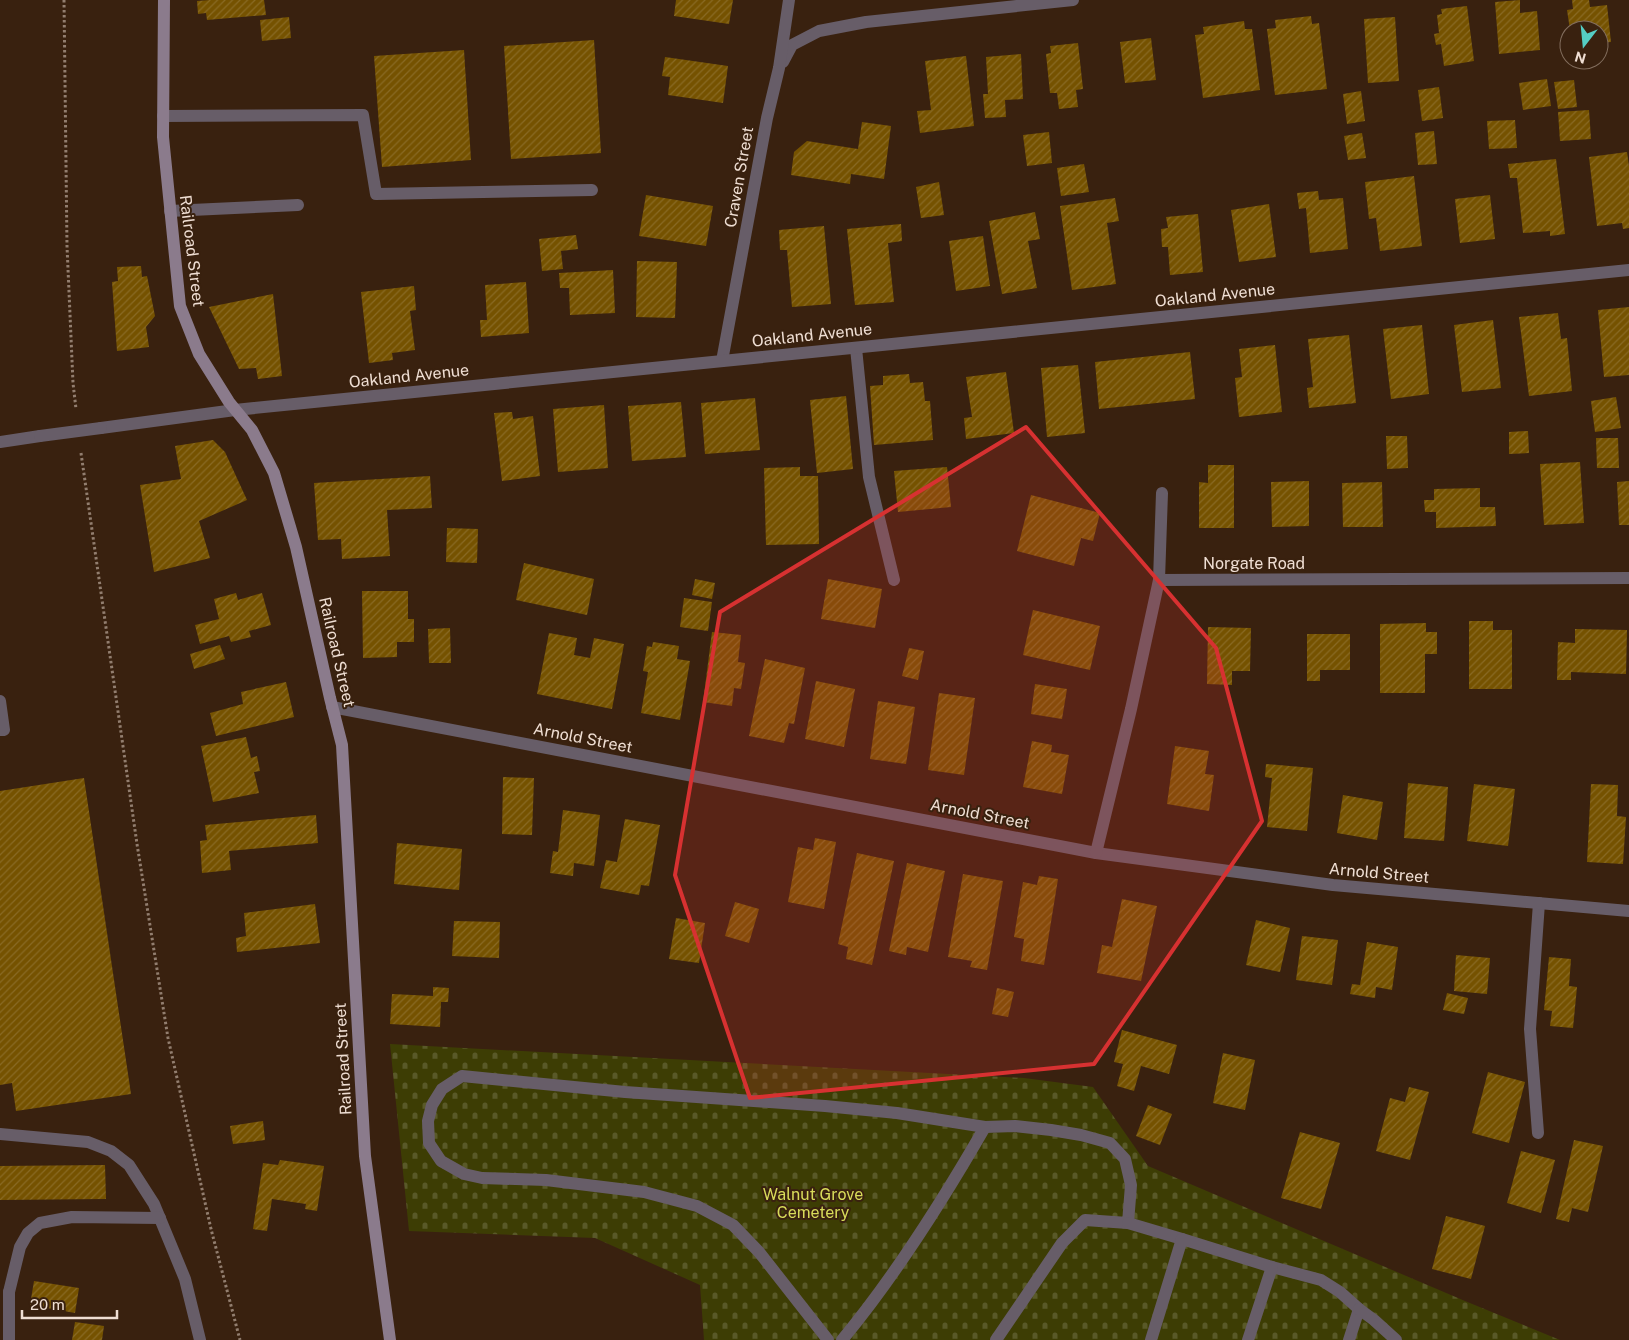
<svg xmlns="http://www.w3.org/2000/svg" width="1629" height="1340" font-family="'Public Sans',sans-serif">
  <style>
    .cemetery { fill: url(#cemetery-stones) }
    .building { fill: url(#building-hatch) }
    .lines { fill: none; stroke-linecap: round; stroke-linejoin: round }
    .path { stroke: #927e6f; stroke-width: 3; stroke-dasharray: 2.5 2.5; stroke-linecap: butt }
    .service { stroke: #675d68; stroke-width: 12 }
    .minor { stroke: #675d68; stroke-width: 12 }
    .tertiary { stroke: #675d68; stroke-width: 12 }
    .secondary { stroke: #8b7b8c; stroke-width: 12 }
    .tertiary-bridge { stroke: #675d68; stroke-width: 12 }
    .marked { fill: #d73131; fill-opacity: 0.2; stroke: #d73131; stroke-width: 4; stroke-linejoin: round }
    .labels { text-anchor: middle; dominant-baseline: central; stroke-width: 4; stroke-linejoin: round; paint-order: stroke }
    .street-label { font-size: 16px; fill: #efded3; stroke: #39210f }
    .park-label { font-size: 16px; fill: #d8db5a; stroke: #39210f }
  </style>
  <defs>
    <pattern id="cemetery-stones" width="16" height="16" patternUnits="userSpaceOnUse" patternTransform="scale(1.25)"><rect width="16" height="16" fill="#3d3d04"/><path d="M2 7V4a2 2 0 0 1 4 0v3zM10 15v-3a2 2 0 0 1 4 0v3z" fill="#595928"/></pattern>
    <pattern id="building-hatch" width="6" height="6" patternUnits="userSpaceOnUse" patternTransform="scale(1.25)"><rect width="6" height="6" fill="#755200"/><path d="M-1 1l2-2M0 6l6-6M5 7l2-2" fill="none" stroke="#896a24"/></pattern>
  </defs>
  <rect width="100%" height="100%" fill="#39210f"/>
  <path class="cemetery" d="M390,1044L1024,1078L1093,1087L1148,1166L1465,1301L1560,1340H704L700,1285L595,1238L409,1231Z"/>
  <g class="building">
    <path d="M210,0H264L266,15L207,20L206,13L198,14L197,1Z"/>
    <path d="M676,0H733L729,24L674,16Z"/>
    <path d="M1520,0V13L1537,11L1540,50L1499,54L1495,2Z"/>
    <path d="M1572,0H1589L1590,7L1607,5L1611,42L1599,43V30H1570L1567,10L1573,9Z"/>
    <path d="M1467,6L1474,61L1444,66L1441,44L1436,45L1434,34L1439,33L1437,15L1442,14L1441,9Z"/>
    <path d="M1311,16L1312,24L1319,23L1327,89L1275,95L1267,29L1276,28L1275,20Z"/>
    <path d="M289,17L291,38L262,41L260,20Z"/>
    <path d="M1395,17L1399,81L1368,83L1364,19Z"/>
    <path d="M1244,21L1245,29H1252L1260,90L1203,98L1195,35L1204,34L1203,27Z"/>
    <path d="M1151,38L1156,80L1125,83L1120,42Z"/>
    <path d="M594,40L601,153L511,159L504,46Z"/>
    <path d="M1078,43L1083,89L1076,90L1078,107L1059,109L1057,93H1050L1046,54L1051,53L1050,46Z"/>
    <path d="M464,50L471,160L382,167L374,56Z"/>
    <path d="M1021,54L1023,99L1005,100L1006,117L985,118L983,94H988L986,57Z"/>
    <path d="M966,56L974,126L920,133L917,111L931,110L925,61Z"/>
    <path d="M665,57L728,66L723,103L668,95L670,77L662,76Z"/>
    <path d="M1547,79L1551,106L1523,110L1519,83Z"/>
    <path d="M1574,80L1577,107L1558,109L1554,82Z"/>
    <path d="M1439,87L1443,118L1422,121L1418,90Z"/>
    <path d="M1361,91L1365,121L1347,124L1343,94Z"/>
    <path d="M1589,110L1591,139L1560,141L1558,112Z"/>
    <path d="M1515,120L1517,148L1489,149L1487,121Z"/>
    <path d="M862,122L891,126L884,179L851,174L850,184L791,175L794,152L807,141L858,149Z"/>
    <path d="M1434,131L1437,164L1418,165L1415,133Z"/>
    <path d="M1049,132L1052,163L1027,166L1023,135Z"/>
    <path d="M1362,133L1366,158L1348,160L1344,136Z"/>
    <path d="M1627,152L1629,166V228L1623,229L1622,223L1597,226L1589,157Z"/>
    <path d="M1556,159L1565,234L1550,236V231L1523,233L1517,178H1510L1508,164Z"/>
    <path d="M1084,164L1089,192L1061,196L1057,168Z"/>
    <path d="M1414,176L1422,246L1380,251L1376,218L1369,219L1365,182Z"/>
    <path d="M939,182L944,215L921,218L916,187Z"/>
    <path d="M1318,191L1319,200L1343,198L1348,249L1310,253L1306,208L1299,209L1297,193Z"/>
    <path d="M646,195L713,206L706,246L639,236Z"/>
    <path d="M1490,195L1495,239L1460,243L1455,199Z"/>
    <path d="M1115,198L1119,221L1107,223L1116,284L1072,290L1060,206Z"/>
    <path d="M1269,204L1276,257L1239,262L1231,210Z"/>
    <path d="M1035,212L1040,239L1028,241L1037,288L1002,294L989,221Z"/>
    <path d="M1198,214L1203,272L1170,275L1168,247H1162L1161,229L1168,228L1166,217Z"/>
    <path d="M901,224L902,241L888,243L894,302L855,305L847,229Z"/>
    <path d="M824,226L831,304L792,307L787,250H780L779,230Z"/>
    <path d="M576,235L578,249L561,251L563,269L542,271L539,239Z"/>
    <path d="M983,236L990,286L956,291L949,241Z"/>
    <path d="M637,261L677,262L675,318L636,317Z"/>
    <path d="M141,266L142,277L147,276L155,316L146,327L149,347L117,351L112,282L118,281L117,267Z"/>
    <path d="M613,270L615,313L570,315L569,288H560L559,273Z"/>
    <path d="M526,282L529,333L481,337L480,320H487L485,285Z"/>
    <path d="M414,286L416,310L410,311L415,350L392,353L393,360L369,363L361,292Z"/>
    <path d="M273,294L282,376L258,379L256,368L239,369L209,307Z"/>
    <path d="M1629,307V375L1604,377L1598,310Z"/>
    <path d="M1558,313L1561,339L1567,338L1572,391L1529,396L1519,317Z"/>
    <path d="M1493,320L1501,388L1462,392L1454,325Z"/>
    <path d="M1422,325L1429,394L1391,399L1383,329Z"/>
    <path d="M1349,335L1356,403L1309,408L1307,388L1313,387L1308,339Z"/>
    <path d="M1275,345L1282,412L1239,417L1235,378L1242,377L1239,349Z"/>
    <path d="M1190,352L1195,399L1099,409L1095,362Z"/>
    <path d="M1078,365L1085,433L1047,437L1041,368Z"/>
    <path d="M1006,372L1014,433L966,439L964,418L972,417L966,377Z"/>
    <path d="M909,374L910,383L923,382L925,401H930L933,440L874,445L870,386L883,385V376Z"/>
    <path d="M846,396L853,469L817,473L810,400Z"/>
    <path d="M1616,397L1621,428L1595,432L1591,401Z"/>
    <path d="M755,398L760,450L705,454L701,403Z"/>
    <path d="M681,402L686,457L632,461L628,406Z"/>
    <path d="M604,405L608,468L558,472L553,409Z"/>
    <path d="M512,412L513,419L533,416L540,476L502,481L494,413Z"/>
    <path d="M1528,431L1529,453L1509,454V432Z"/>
    <path d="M1386,436H1407L1408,468L1387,469Z"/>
    <path d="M1596,438H1618L1619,468H1597Z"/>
    <path d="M213,440L225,452L247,500L199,521L210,558L154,572L140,485L181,479L175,446Z"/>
    <path d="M1580,462L1584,523L1544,525L1540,464Z"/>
    <path d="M1208,465H1234V528H1199V482L1208,483Z"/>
    <path d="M800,467V476H818L819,544L766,545L764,468Z"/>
    <path d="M947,467L951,507L898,512L894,471Z"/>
    <path d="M430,476L432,508L387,510L390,556L342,559L341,539L318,540L314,483Z"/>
    <path d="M1309,481V526L1272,527L1271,482Z"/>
    <path d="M1629,481V525H1619L1617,482Z"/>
    <path d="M1382,482L1383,527H1343L1342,483Z"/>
    <path d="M1480,488V507H1495L1496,526L1436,528V512H1425L1424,500H1434V489Z"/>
    <path d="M1031,495L1100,513L1093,541L1081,538L1074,566L1017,551Z"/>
    <path d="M447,528L478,529L477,563L446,562Z"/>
    <path d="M524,563L594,579L587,615L516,600Z"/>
    <path d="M695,579L715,583L712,599L692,595Z"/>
    <path d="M828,579L882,589L875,628L821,619Z"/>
    <path d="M362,591H408V619H414V642H397V657L363,658Z"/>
    <path d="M236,593L238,600L262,593L271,625L249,631L251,637L231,642L229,636L200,644L195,625L219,619L214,599Z"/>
    <path d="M684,598L712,602L708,631L680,627Z"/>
    <path d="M1033,610L1100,626L1090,670L1023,655Z"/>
    <path d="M1469,621H1493V630H1512V689H1469Z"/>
    <path d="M1426,623V632H1437V654H1425V693H1380V624Z"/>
    <path d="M1208,627L1251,628L1250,671H1232V685L1207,684Z"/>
    <path d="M450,628L451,663H429L428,629Z"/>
    <path d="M1575,629L1627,630L1626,674L1571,672V680H1557L1558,642L1575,643Z"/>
    <path d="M712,632L741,635L738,662L745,663L741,689L734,688L732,706L703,702Z"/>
    <path d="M549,633L577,638L574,655L590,658L594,638L624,644L612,709L537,694Z"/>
    <path d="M1307,634H1350V670H1320V681H1307Z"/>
    <path d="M653,642L679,646L677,659L690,661L680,720L641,713L648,672L643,671L647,646L652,647Z"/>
    <path d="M220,645L225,659L194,669L190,654Z"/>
    <path d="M909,648L924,651L918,680L902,676Z"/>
    <path d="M765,659L805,668L794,724L789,723L784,743L749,736Z"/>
    <path d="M816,681L855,689L844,747L805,739Z"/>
    <path d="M286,682L294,717L216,736L210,713L243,704L241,692Z"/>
    <path d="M1035,684L1067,689L1062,719L1031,714Z"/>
    <path d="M939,693L975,698L964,775L928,770Z"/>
    <path d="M878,701L915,707L906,764L870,759Z"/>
    <path d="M246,737L251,758L257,756L260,771L254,772L259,793L213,802L201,746Z"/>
    <path d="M1032,741L1052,745L1051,752L1069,755L1062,794L1023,787Z"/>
    <path d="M1175,746L1209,751L1205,774L1214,775L1209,811L1167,804Z"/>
    <path d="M1266,764L1313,768L1307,831L1267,827L1272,778L1265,777Z"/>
    <path d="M503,777L534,778L532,835L502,834Z"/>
    <path d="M84,778L131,1094L16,1111L12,1083L0,1085V791Z"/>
    <path d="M1408,783L1448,787L1444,841L1404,838Z"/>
    <path d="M1474,784L1515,789L1508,846L1467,841Z"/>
    <path d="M1591,784L1618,785L1617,816L1626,817L1623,864L1587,862Z"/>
    <path d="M1343,795L1383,802L1377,840L1337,833Z"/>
    <path d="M563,810L600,815L594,866L574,863L573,876L550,873L553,851L558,852Z"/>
    <path d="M316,815L318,843L229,851L231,870L202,873L200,841L207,840L205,825Z"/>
    <path d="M625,819L660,825L649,886L641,885L639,895L600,888L606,860L617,862Z"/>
    <path d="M815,838L836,842L824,909L788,902L798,847L813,850Z"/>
    <path d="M397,843L462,849L459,890L394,884Z"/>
    <path d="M857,853L894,861L872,965L846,959L848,947L838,944Z"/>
    <path d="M907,863L945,871L928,952L907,947L906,955L889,951Z"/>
    <path d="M963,874L1003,881L987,970L970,967L972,961L948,957Z"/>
    <path d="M1039,876L1058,879L1044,965L1021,961L1024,939L1014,937L1023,882L1037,885Z"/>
    <path d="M1122,899L1157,906L1141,981L1097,973L1102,945L1112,947Z"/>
    <path d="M735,902L759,909L749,943L725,936Z"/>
    <path d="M315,904L320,943L237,952L236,938L246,936L244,913Z"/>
    <path d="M676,918L705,923L699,963L669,959Z"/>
    <path d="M1256,920L1290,928L1280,972L1246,965Z"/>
    <path d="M454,921L500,922L499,958L452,956Z"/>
    <path d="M1302,936L1338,940L1332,985L1296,980Z"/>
    <path d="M1367,942L1398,947L1392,990L1376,987L1375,998L1350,994L1352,984L1360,985Z"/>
    <path d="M1456,955L1490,958L1487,994L1454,991Z"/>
    <path d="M1549,957L1571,959L1569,986L1577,987L1573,1028L1550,1026L1552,1011L1544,1010Z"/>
    <path d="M433,987L449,988L448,1002H441L440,1027L390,1024L392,994L433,996Z"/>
    <path d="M997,988L1014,992L1008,1017L992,1014Z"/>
    <path d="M1447,993L1468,998L1464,1014L1443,1010Z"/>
    <path d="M1122,1030L1177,1045L1169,1074L1141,1066L1134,1091L1117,1086L1123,1064L1114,1062Z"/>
    <path d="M1223,1053L1255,1060L1245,1110L1213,1103Z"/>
    <path d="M1488,1072L1525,1082L1509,1143L1472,1133Z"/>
    <path d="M1409,1087L1429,1092L1410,1160L1376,1151L1390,1098L1405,1102Z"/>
    <path d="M1148,1105L1172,1114L1160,1145L1136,1136Z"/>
    <path d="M263,1121L265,1140L233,1144L230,1126Z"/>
    <path d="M1300,1132L1340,1143L1321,1209L1281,1198Z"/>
    <path d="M1574,1140L1603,1146L1588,1212L1572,1208L1569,1222L1556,1219Z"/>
    <path d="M1521,1151L1555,1160L1541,1213L1507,1203Z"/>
    <path d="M280,1160L324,1166L317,1211L305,1209L306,1204L272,1199L267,1231L253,1229L263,1163L278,1165Z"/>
    <path d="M105,1165L106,1199L0,1200V1166Z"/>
    <path d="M1446,1216L1485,1226L1471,1279L1432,1269Z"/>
    <path d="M34,1281L79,1288L75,1313L30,1305Z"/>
    <path d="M75,1322L104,1326L102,1340H72Z"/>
  </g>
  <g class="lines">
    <g class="path">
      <path d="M64,0L67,246L73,383L76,409"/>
      <path d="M81,453L137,844L168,1038L211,1229L240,1340"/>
    </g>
    <g class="service">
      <path d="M163,116L363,115L376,194L592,190"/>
      <path d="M170,211L298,205"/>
      <path d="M856,348L869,477L894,580"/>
      <path d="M1159,580L1162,493"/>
      <path d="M0,701L4,730H0"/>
      <path d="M985,1127L1015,1126L1051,1130L1081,1135L1110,1143L1125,1159L1131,1185L1128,1223L1085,1220L1062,1243L996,1340"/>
      <path d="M1538,1133L1530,1029L1539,903"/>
      <path d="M0,1134L88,1142L111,1151L129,1165L154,1204L185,1279L200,1340"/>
      <path d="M1128,1223L1182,1239"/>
      <path d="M1272,1267L1321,1280L1340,1292L1359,1309L1349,1340"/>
      <path d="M9,1292L20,1247L28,1233L40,1223L72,1217L160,1218"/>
      <path d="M1359,1309L1374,1320L1396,1340"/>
      <path d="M828,1340L759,1252L733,1225L697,1206L644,1192L546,1180L482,1178L464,1174L441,1161L429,1143L428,1121L432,1105L442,1089L462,1076L625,1092L825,1106L897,1113L985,1127C943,1200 896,1275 842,1340"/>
      <path d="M1151,1340L1182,1239L1272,1267L1248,1340"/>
    </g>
    <g class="minor">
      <path d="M783,62L792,45L819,31L866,22L1073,0"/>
      <path d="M722,361L767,118L779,68L789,0"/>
      <path d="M332,707L1096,853L1333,885L1629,911"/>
      <path d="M1096,853L1131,709L1159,580L1629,578"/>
      <path d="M9,1340V1292"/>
    </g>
    <g class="tertiary">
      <path d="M101,428L235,410L1629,270"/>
      <path d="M0,442L40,436"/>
    </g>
    <path class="secondary" d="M164,0L163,137L180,306L199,354L229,402L252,430L274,473L296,547L330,698L342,745L365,1156L390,1340"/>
    <path class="tertiary-bridge" d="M40,436L101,428"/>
  </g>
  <path class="marked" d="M1026,427L1216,648L1262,821L1094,1064L750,1098L675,875L720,612Z"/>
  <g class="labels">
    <g class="street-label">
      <text transform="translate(739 177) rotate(-80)">Craven Street</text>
      <text transform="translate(192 251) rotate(83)">Railroad Street</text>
      <text transform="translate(1215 295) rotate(-6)">Oakland Avenue</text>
      <text transform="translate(812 335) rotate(-6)">Oakland Avenue</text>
      <text transform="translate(409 376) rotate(-6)">Oakland Avenue</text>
      <text x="1254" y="563">Norgate Road</text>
      <text transform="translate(337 652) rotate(77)">Railroad Street</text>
      <text transform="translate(583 738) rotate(11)">Arnold Street</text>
      <text transform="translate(980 814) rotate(11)">Arnold Street</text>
      <text transform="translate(1379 873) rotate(5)">Arnold Street</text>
      <text transform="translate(343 1059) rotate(-93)">Railroad Street</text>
    </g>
    <g class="park-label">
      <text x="813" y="1194">Walnut Grove<tspan x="813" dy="18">Cemetery</tspan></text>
    </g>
  </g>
  <g transform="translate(1584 45) rotate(196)"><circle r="24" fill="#39210f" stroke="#826d5d"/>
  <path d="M0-4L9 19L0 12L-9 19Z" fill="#55cec4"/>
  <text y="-8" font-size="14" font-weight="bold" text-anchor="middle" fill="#efded3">N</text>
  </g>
  <path d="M22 1310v8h95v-8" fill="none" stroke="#efded3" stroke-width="2.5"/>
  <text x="30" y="1310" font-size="15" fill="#efded3" stroke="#39210f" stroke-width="4" paint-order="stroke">20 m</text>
</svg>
